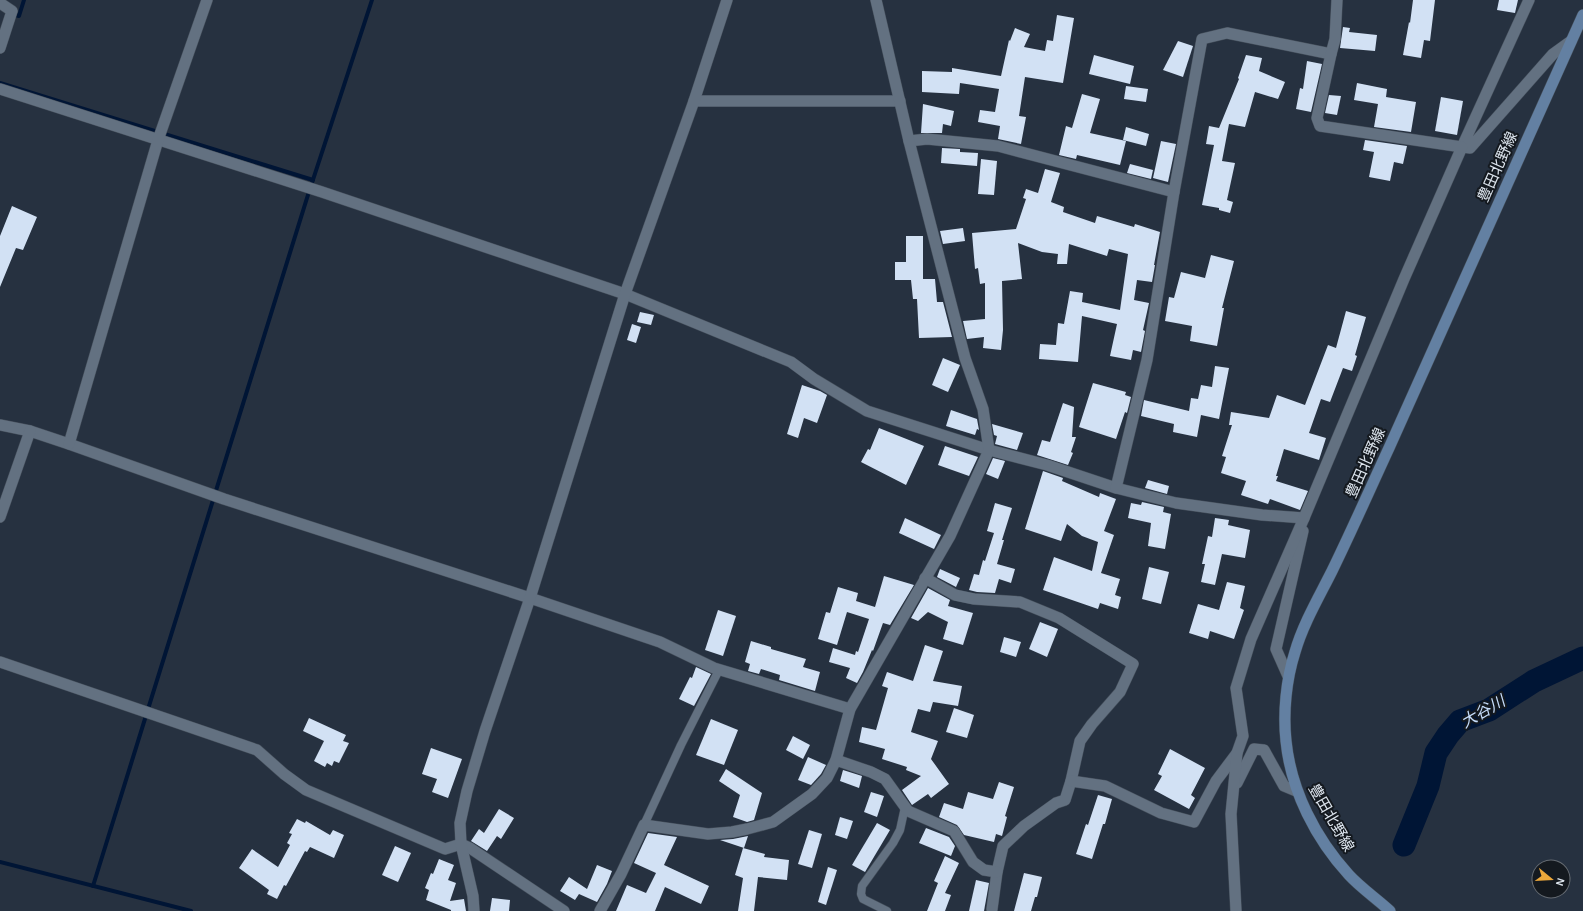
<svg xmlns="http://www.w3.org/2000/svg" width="1583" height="911" font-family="'Alegreya Sans','Noto Sans JP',sans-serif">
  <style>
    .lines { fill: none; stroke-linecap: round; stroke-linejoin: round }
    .stream { stroke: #001535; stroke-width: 4 }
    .river { stroke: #001535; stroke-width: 23 }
    .building { fill: #d2e1f4 }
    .service-casing { stroke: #444e5a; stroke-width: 9 }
    .minor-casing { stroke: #444e5a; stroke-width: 12 }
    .secondary-casing { stroke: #444e5a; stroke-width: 12 }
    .service { stroke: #637181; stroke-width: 8 }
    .minor { stroke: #637181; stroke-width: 11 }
    .secondary { stroke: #6380a2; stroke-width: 11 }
    .labels { text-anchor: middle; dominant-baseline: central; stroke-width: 4; stroke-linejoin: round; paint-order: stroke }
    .street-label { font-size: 15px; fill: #dee6ef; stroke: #14191f }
    .water-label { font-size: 16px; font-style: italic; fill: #c6ddfb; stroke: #14191f }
  </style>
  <rect width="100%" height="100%" fill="#263140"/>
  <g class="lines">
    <g class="stream">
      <path d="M12,14L19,16L24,0"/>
      <path d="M0,83L313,180"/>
      <path d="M0,862L191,911"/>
      <path d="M93,886L307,198L372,0"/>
    </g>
    <path class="river" d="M1404,845L1428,786L1436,753L1448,735L1460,721L1489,710L1534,681L1583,658"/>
  </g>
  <g class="building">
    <path d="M1413,0H1435L1430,41L1424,40L1421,58L1403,55L1409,22L1410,23Z"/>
    <path d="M1499,0H1518L1515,13L1497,10Z"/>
    <path d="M1057,15L1074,18L1063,83L1025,77L1019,116L1026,117L1021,144L998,139L1000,126L978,122L980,110L995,112L999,89L960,83L959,94L922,92V71L952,72V68L1001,76L1009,40L1010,41L1015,28L1030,34L1024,47L1045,51L1047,40L1053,41Z"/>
    <path d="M1343,27L1350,28L1349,32L1377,35L1375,51L1340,48Z"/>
    <path d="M1178,41L1193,46L1183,77L1163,70Z"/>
    <path d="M1094,55L1134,66L1130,84L1089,74Z"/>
    <path d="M1246,55L1262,58L1259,71L1285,82L1278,99L1255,92L1245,127L1229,124L1222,161L1235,163L1227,200L1233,202L1230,213L1219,210V208L1202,205L1214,145L1206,144L1209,126L1219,128L1239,79L1238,78Z"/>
    <path d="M1307,61L1322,64L1311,112L1296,109L1300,88L1303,89Z"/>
    <path d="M1357,83L1387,89L1386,97L1416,102L1411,132L1374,127L1378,104L1354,100Z"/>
    <path d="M1126,86L1148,89L1146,102L1124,99Z"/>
    <path d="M1082,94L1100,99L1090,133L1126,141L1120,165L1077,155L1076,159L1059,155L1066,126L1072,128Z"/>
    <path d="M1329,95L1341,96L1337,115L1325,113Z"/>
    <path d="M1441,97L1463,101L1457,135L1435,131Z"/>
    <path d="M923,104L954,111L951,126L943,124L942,133H921Z"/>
    <path d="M1126,127L1149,134L1146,146L1123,140Z"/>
    <path d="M1365,140L1407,146L1403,164L1394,162L1390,181L1369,177L1374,152L1363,150Z"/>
    <path d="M1161,141L1176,144L1168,182L1153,178Z"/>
    <path d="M942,148L960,149V152L978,153L977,166L941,163Z"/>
    <path d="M981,159L997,161L994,195L978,194Z"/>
    <path d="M1130,164L1153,170L1151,179L1127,173Z"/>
    <path d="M1045,169L1060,173L1051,202L1064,207L1063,212L1095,223L1097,216L1134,227L1135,224L1160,232L1154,265H1155L1152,282L1137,280L1134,300L1149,303L1143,330L1145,331L1141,352L1133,350L1131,360L1110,356L1117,324L1082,316L1078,362L1039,359L1040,344L1056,345L1058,323L1064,324L1070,291L1083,293L1082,302L1120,310L1128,254L1109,249L1107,256L1069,244L1067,264H1057L1058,254L1042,252L1018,243L1022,279L1002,281L1003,330L1001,350L983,348L984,337L967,339L963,321L985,319V283L980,284L978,268L975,269L972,233L1016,229L1026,199L1023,198L1026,189L1038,193Z"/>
    <path d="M12,206L37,217L23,250L16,248L0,287V236Z"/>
    <path d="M963,228L965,241L943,244L940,231Z"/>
    <path d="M906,236H923V279H935L937,302H943L952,337L919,338L917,299H913L911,280H895V262H906Z"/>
    <path d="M1211,255L1234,261L1222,308H1224L1217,346L1190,341L1192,326L1165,321L1169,297L1174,298L1181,272L1205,278Z"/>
    <path d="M1346,311L1366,317L1355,355L1357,356L1352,371L1343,368L1330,402L1321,399L1309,433L1326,438L1319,460L1284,449L1276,476H1278L1276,481L1308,491L1300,510L1270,499L1268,504L1241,495L1246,481L1221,473L1226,457L1222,456L1232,425H1229L1231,412L1269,418L1277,395L1305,405L1328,345L1336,348Z"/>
    <path d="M640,312L654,315L651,325L637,322Z"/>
    <path d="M632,324L641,327L636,343L627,340Z"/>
    <path d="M943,358L960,365L948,392L932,385Z"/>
    <path d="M1215,366L1229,368L1219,419L1201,415L1197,437L1173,432L1174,424L1141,416L1144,400L1189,411L1191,398L1198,399L1201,385L1212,387Z"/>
    <path d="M1093,383L1126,392L1125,395L1131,397L1127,413L1125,412L1116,439L1079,427Z"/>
    <path d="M802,385L820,391L827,395L817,423L804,418L798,438L787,434Z"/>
    <path d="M1063,403L1074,407L1072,437H1076L1071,452L1073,453L1068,465L1037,455L1042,440L1050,442Z"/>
    <path d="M951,410L977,419L979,430L977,429L975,435L946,426Z"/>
    <path d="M992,424L1023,433L1017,450L995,444L997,436L994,435Z"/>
    <path d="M879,428L924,446L906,485L861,462L868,449L870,450Z"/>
    <path d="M945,446L978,457L969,476L938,465Z"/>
    <path d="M993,458L1005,461L998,479L986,474Z"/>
    <path d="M1043,471L1063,478L1062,481L1099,497L1100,493L1116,499L1104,531L1114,535L1101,573L1120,579L1115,595L1121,597L1118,609L1100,603L1098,609L1043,590L1054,557L1092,571L1098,542L1082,536L1067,524L1061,541L1025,529Z"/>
    <path d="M1148,480L1169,486L1167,494L1145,488Z"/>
    <path d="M1142,502L1164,507L1163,512L1171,514L1165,549L1148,546L1151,523L1128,518L1131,503L1141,505Z"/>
    <path d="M995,503L1012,508L1002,540H1004L997,564L1015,569L1011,583L999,579L995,593L977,592L969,590L974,574L979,575L983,560L985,561L994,533L987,531Z"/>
    <path d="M905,518L941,535L934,549L899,533Z"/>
    <path d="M1215,518L1229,520L1228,525L1250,530L1245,558L1222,554L1215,585L1201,582L1205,564H1202L1208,536L1212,537Z"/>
    <path d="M1149,567L1169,572L1161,604L1142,599Z"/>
    <path d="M940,569L960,578L956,587L937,577Z"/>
    <path d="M884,576L914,585L890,625L883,623L873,651L872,650L863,672L857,683L846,678L850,668L829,662L833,648L855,655L856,651L858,652L869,619L847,612L837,645L818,639L826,612L830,613L838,587L858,593L856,601L875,607Z"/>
    <path d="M1227,582L1245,586L1240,608L1244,610L1234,639L1210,631L1208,639L1189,633L1198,604L1219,610Z"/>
    <path d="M928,588L950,600L948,606L973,613L963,645L943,639L948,622L928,612L918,621L911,618Z"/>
    <path d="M718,610L736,616L723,656L705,650Z"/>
    <path d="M1040,622L1058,629L1047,657L1029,649Z"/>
    <path d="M1004,637L1021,642L1016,657L1000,652Z"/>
    <path d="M751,641L771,647V649L806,659L803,667L820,672L815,691L779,680L780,675L761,669L759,674L748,671L750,664L745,662Z"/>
    <path d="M925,645L943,651L933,681L962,686L958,706L933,702L930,712L918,709L911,732L938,741L931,759L949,784L931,798L928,794L912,805L902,790L921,776L906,770L907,767L882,759L885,749L859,742L862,727L876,730L888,688L882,686L887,672L913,681Z"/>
    <path d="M696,667L711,674L694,706L679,699L690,677L692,678Z"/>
    <path d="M954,708L974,715L967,738L946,732Z"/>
    <path d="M309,718L346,735L343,741L349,743L339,763L334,761L332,766L327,763L325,767L314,761L324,741L303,731Z"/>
    <path d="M711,719L738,730L724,765L696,755Z"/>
    <path d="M793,736L810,745L803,759L786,750Z"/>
    <path d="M431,748L462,759L448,798L432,792L437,779L422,774Z"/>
    <path d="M1170,749L1205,768L1191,795L1195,798L1189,809L1154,790L1162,776L1158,774Z"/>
    <path d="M808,757L826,765L821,774L811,785L798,780Z"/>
    <path d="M726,769L762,793L754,820L747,822L733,817L740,795L719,781Z"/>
    <path d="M843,770L862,776L859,788L840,781Z"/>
    <path d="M999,782L1014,787L1005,816L1007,817L1002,836L996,834L994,842L964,835L957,825L939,817L944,803L963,809L968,792L993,799Z"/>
    <path d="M871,792L884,796L877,817L864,812Z"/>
    <path d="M1098,795L1112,799L1105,824H1103L1092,859L1076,854L1086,824L1088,825Z"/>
    <path d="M499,809L514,818L501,839L497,836L487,851L471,841L479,829L484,833Z"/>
    <path d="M840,817L853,821L847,839L835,835Z"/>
    <path d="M297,819L305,823L306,821L330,835L333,830L344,835L334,858L310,847L307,852L305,851L286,886L284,885L277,899L267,894L269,890L239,868L252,849L278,867L290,845L287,843L292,834L289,833Z"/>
    <path d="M877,823L890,830L865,872L852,865Z"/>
    <path d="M926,828L949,837L955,846L951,856L919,843Z"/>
    <path d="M809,830L822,834L812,868L798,864Z"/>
    <path d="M648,833L677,837L664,865L709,886L701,904L665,887L655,911H616L627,885L646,893L656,873L634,863Z"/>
    <path d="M748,836L744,848L720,840L733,839Z"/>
    <path d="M395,846L411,853L398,882L382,875Z"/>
    <path d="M743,848L765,854L764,857L789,860L787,880L758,877L754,911H738L743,878L735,875Z"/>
    <path d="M945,856L959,863L945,893L951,895L945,911H927L938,883L934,881Z"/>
    <path d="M439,859L454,865L448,880L456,883L450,901L464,899L466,911H451V910L426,900L429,890L425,888L431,873L433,874Z"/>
    <path d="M597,865L612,871L607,884L597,902L579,894L575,900L560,891L569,877L587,889Z"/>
    <path d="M828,867L837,870L826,905L818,902Z"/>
    <path d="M1024,873L1042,877L1037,897H1035L1031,911H1014Z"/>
    <path d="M976,880L989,883L984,911H969Z"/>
    <path d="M492,898L510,900L509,911H490Z"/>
  </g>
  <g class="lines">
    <g class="service-casing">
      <g id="service">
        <path d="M644,825L681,745L719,670"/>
        <path d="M887,911L863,899L861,894L862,886L893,843L900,830L905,807"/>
      </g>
    </g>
    <g class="minor-casing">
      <g id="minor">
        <path d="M1529,0L1462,147L1470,148L1553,54L1571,41"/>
        <path d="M0,3L12,11L0,48"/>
        <path d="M0,89L322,192L625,294L791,362L814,379L867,411L989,450L1047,465L1116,488L1176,503L1262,515L1304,518"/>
        <path d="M694,101H900"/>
        <path d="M909,141L927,139L998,146L1174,192"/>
        <path d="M0,425L30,431L69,444L224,499L530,598L660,642L714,668L850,709"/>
        <path d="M69,444L158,140L207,0"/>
        <path d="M1116,488L1147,360L1174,192L1202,39L1227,33L1331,54L1335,39L1337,0"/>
        <path d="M0,517L30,431"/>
        <path d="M925,578L955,595L974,599L1020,602L1059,618L1133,664L1120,692L1092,724L1080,741L1071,781L1065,800L1056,803L1024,826L1003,846L997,872L992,909"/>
        <path d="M0,662L257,750L284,774L306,790L445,849L461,844L470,848L564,911"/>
        <path d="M1288,676L1276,649L1303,531"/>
        <path d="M836,760L871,772L885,779L908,811L954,831L973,862L984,870L997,872"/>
        <path d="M1071,781L1105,786L1161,813L1194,822L1216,781L1237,753"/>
        <path d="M1237,783L1254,749L1264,750L1284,786L1296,791"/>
        <path d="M474,911L473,896L461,844L460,823L467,791L485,731L530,598L625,294L694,101L727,0"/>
        <path d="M600,911L621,874L644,825L708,834L732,832L747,829L773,822L812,794L827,778L836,760L850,709L950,536L989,450L983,409L965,358L909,141L876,0"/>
        <path d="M1236,911L1231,814L1237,753L1243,736L1236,688L1251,639L1304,518L1404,279L1462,147L1320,126L1317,118L1331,54"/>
      </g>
    </g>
    <g class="secondary-casing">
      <path id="secondary" d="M1390,911C1377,899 1361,888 1349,875C1316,839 1291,791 1286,741C1283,713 1286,680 1295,652C1303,624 1319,597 1332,571C1352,530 1370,489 1389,448C1454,304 1517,159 1583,15"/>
    </g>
    <use href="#service" class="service"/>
    <use href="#minor" class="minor"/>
    <use href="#secondary" class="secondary"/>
  </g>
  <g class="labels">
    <g class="street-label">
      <text transform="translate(1498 167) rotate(-66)">豊田北野線</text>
      <text transform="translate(1366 463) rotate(-66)">豊田北野線</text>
      <text transform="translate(1331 818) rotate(60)">豊田北野線</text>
    </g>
    <g class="water-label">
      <text transform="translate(1483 712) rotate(-30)">大谷川</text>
    </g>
  </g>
  <g transform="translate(1551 879) rotate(108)"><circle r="19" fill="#14191f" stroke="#656b72"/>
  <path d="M0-3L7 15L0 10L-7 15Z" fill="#eda83b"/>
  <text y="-6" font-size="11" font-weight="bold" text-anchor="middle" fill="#dee6ef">N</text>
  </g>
</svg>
